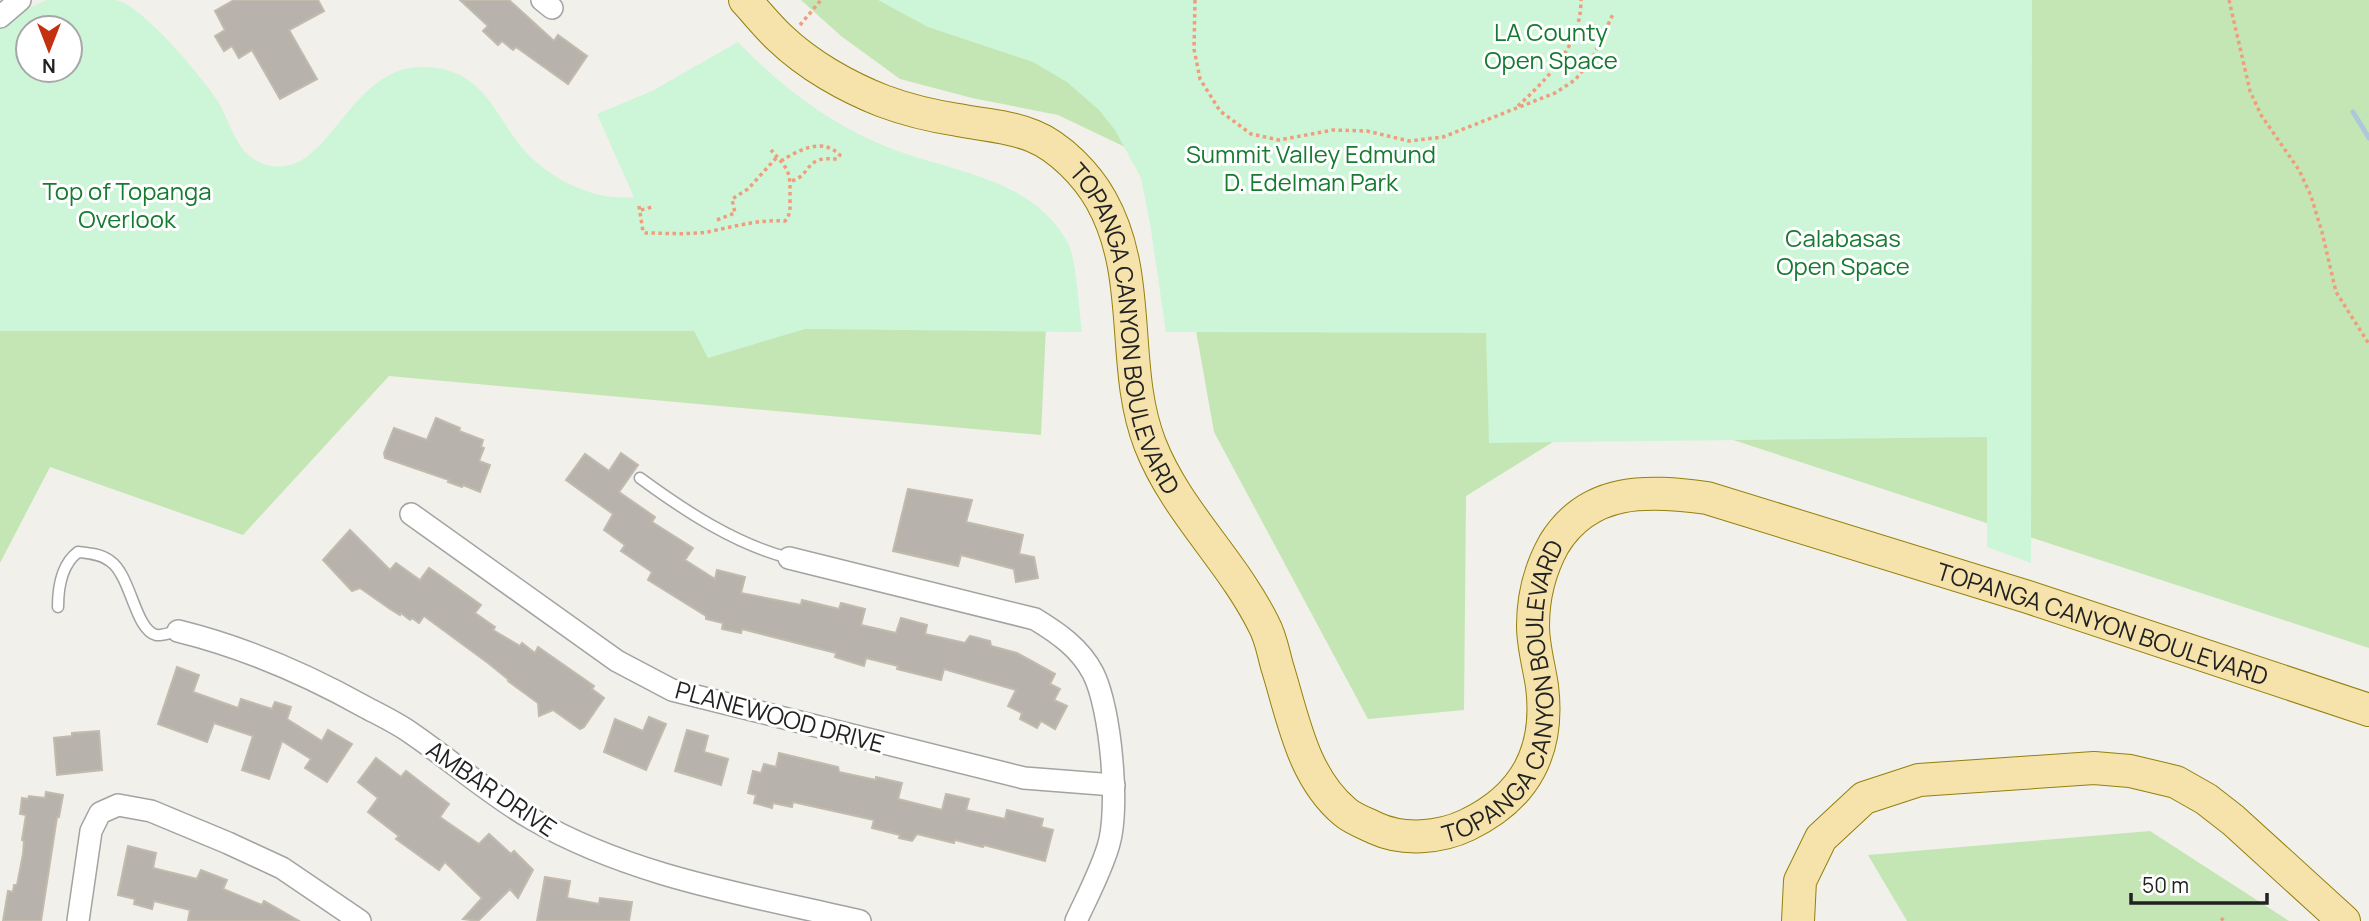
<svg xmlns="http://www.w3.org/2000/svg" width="2369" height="921" font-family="Manrope,sans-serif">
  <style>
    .grass { fill: #c4e6b4 }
    .park { fill: #ccf6d7; fill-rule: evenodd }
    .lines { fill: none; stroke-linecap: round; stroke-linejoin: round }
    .stream { stroke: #aec8db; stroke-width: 5 }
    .building { fill: #b7b3ac; stroke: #c2baad; stroke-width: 2 }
    .service-casing { stroke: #a3a3a3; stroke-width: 13 }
    .minor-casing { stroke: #a3a3a3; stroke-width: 24 }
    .primary-casing { stroke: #94800c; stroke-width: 34 }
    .path { stroke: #f09d7c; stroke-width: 3.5; stroke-dasharray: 3.5 3.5; stroke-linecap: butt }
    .service { stroke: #fff; stroke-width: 10 }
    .minor { stroke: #fff; stroke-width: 21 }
    .primary { stroke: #f5e3ab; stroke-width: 32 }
    .labels { text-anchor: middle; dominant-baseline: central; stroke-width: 6; stroke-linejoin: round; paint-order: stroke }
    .park-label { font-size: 24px; fill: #157b30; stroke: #fff }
    .street-label { font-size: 24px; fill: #222; stroke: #fff }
  </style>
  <rect width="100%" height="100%" fill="#f1f0ea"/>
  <g class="grass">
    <path d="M801,0H2369V648L1617,402L1466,496L1464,710L1368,719L1214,432L1167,167L1058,115L972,98L900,79L841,36Z"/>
    <path d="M70,70L207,203L1048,283L1041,435L389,376L243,535L50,467L0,563V97Z"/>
    <path d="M2150,831L2289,921H1907L1868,855Z"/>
  </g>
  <g class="park">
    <path d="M47,0C68,0 97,0 116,0C142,5 202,77 217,100C232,124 236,157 267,165C329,181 345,71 419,67C435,66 451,70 465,78C488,92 500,118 515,139C540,174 590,202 634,197L597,114L652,91L738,42C779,85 825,120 880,144C943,172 1031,174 1068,243C1076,258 1079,311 1082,332L805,329L708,358L694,331H0V21ZM28,28H70V70H28Z"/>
    <path d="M878,0H2032L2031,563L1987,547V437L1489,443L1486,333L1166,332L1150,223L1141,178L1115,130L1099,110L1067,82L1033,62L928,27Z"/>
  </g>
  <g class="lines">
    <path class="stream" d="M2353,112L2369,138"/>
  </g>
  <g class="building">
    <path d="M234,0H318L324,11L289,30L317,79L280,99L252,50L239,58L232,46L224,51L215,36L225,30L215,11Z"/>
    <path d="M460,0H509L554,41L558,35L587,56L568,84L516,47L513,50L502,41L498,45L483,31L488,26Z"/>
    <path d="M436,418L460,428L459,431L483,440L481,447L484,448L479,461L490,465L480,492L463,485L462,487L448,482L449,480L385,458L384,453L394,428L427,440Z"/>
    <path d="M621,453L638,465L619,492L655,517L652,522L693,548L685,560L715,579L717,570L745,577L741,593L801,605L802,600L839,609L841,603L865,609L861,625L896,633L901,618L927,625L925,634L965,643L970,636L990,641L991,646L1017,653L1055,674L1050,684L1060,689L1054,700L1067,706L1055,729L1041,721L1037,728L1020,719L1022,713L1008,706L1016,690L944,669L941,680L897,669L898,666L866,658L864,666L835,657L836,653L742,629L741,633L722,629L723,623L706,619V616L648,580L652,572L621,551L625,545L604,530L613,514L566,480L585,454L609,471Z"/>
    <path d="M908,489L972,500L966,522L1023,535L1019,554L1034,557L1038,578L1016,582L1014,569L961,555L958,566L893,551Z"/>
    <path d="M350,530L390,570L396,563L420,580L429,568L481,605L475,613L495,627L493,630L520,646L522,643L535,653L538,647L594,686L592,689L604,698L584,727L580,729L553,710L539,716L538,703L508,681L509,680L488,663L424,616L419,623L412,618L410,620L401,613L400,615L390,609L360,588L352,591L323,560Z"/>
    <path d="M177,667L199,675L193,692L238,708L241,699L272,709L275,702L291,707L287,719L322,741L328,730L352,744L327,782L305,768L311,759L282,741L269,779L242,770L253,736L214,723L207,742L158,724Z"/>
    <path d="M649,717L666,724L646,770L604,752L615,719L643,731Z"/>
    <path d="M687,730L708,736L704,752L728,759L721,785L675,771Z"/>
    <path d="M99,731L102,770L57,775L54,738L72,736V733Z"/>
    <path d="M779,753L838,767L839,772L876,780V777L902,783L898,799L942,810L946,794L969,799L966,810L1005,819L1007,810L1043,819L1041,827L1053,830L1045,861L984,845L983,847L955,840L954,843L917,834L912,841L899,838L900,835L872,828L874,820L793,802L792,807L773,803L772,808L754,803L756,795L748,793L753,771L761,773L764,764L776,767Z"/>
    <path d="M376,758L401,777L406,771L449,804L440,817L447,822L479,844L489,834L511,854L514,851L533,870L518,898L510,889L478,921L463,919L482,898L445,862L439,870L396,839L399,836L368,812L378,798L358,782Z"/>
    <path d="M46,792L63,795L59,817H57L41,921H3L8,891L13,892L14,885H17L23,854L24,841L22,840L26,815L20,814L22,798L28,799L29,796L45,798Z"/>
    <path d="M128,846L156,853L153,868L197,879L201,870L227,880L223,889L262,905L264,901L299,921H188L190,910L154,901L152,909L134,904L135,899L118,895Z"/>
    <path d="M545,877L570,881L567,898L599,904L600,898L632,902L629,921H537Z"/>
  </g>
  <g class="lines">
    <g class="service-casing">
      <g id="service">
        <path d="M640,478C685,511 735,544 789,558"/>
        <path d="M58,607C58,588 62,564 78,552C88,553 101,554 110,561C131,575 135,630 156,635C162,636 172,632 178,631"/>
      </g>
    </g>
    <g class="minor-casing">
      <g id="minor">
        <path d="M542,0L552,8"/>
        <path d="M0,17L20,0"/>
        <path d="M411,514L617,661L672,690L1024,778L1114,785"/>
        <path d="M789,558L1035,619C1058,633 1080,648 1093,673C1111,708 1120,810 1108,847C1100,873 1087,897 1076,921"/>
        <path d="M178,631C243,647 306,674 365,707C380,715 397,723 411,733C452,761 489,794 532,819C632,877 749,895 860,921"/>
        <path d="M78,921L91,831L100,813L118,805L151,811L228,843L282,868L360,921"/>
      </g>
    </g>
    <g class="primary-casing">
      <g id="primary">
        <path id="s1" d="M745,0C757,13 768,27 780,38C808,65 847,87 883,101C907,110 932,116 958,120C983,125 1009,126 1033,136C1060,147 1087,175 1101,200C1144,276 1120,367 1150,444C1176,511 1232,560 1264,625C1271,638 1273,652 1277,666C1293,717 1302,776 1345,812C1353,819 1365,823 1375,828C1403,841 1440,838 1467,825C1526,797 1550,750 1542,686C1539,666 1533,646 1533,626C1533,597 1540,569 1554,544C1589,487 1648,490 1707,498L2028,597L2369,710"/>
        <path d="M1798,921L1800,881L1821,838L1864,798L1919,780L2094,768L2130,771L2176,782L2206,799L2233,820L2344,921"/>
      </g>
    </g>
    <g class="path">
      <path d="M1195,0L1194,49L1200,79L1220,111L1251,134L1279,140L1333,130L1367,131L1409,141L1443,137L1555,93L1575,80L1592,59L1613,14"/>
      <path d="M2229,0L2250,91L2261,115L2299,170L2311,196L2322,232L2336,292L2369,344"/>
      <path d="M800,25L821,0"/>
      <path d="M1518,106C1549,77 1581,45 1581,0"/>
      <path d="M781,161C799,150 822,137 840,155L837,159C831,159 825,158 819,160C806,164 807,177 791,181"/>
      <path d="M639,206L643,232L646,233C666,233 687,235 707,232C733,227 759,219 785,221C791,214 790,208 790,200C790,172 791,172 771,150"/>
      <path d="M641,210L652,207"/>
      <path d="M717,220L735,213L732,199L748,189L777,157"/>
      <path d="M2221,918L2224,921"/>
    </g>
    <use href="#service" class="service"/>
    <use href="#minor" class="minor"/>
    <use href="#primary" class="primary"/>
  </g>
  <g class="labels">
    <g class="park-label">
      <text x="1551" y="31">LA County<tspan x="1551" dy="28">Open Space</tspan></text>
      <text x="1311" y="153">Summit Valley Edmund<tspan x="1311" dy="28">D. Edelman Park</tspan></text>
      <text x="127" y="190">Top of Topanga<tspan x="127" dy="28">Overlook</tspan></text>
      <text x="1843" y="237">Calabasas<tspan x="1843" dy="28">Open Space</tspan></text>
    </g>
    <g class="street-label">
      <text stroke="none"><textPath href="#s1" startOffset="553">TOPANGA CANYON BOULEVARD</textPath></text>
      <text stroke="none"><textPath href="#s1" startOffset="2126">TOPANGA CANYON BOULEVARD</textPath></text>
      <text stroke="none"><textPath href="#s1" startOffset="1370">TOPANGA CANYON BOULEVARD</textPath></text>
      <text transform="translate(780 716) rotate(15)">PLANEWOOD DRIVE</text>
      <text transform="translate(492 788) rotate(34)">AMBAR DRIVE</text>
    </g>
  </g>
  <g transform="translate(49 49) rotate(180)"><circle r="33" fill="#ffffff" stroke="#a7a7a7" stroke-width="2"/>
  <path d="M0-5L12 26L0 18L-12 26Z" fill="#c43110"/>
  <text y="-10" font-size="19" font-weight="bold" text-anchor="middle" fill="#222222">N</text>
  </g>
  <path d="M2131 893v10h136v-10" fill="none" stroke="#222222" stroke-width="3.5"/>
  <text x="2142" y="893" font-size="21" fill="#222222" stroke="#ffffff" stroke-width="5" paint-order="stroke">50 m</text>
</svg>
